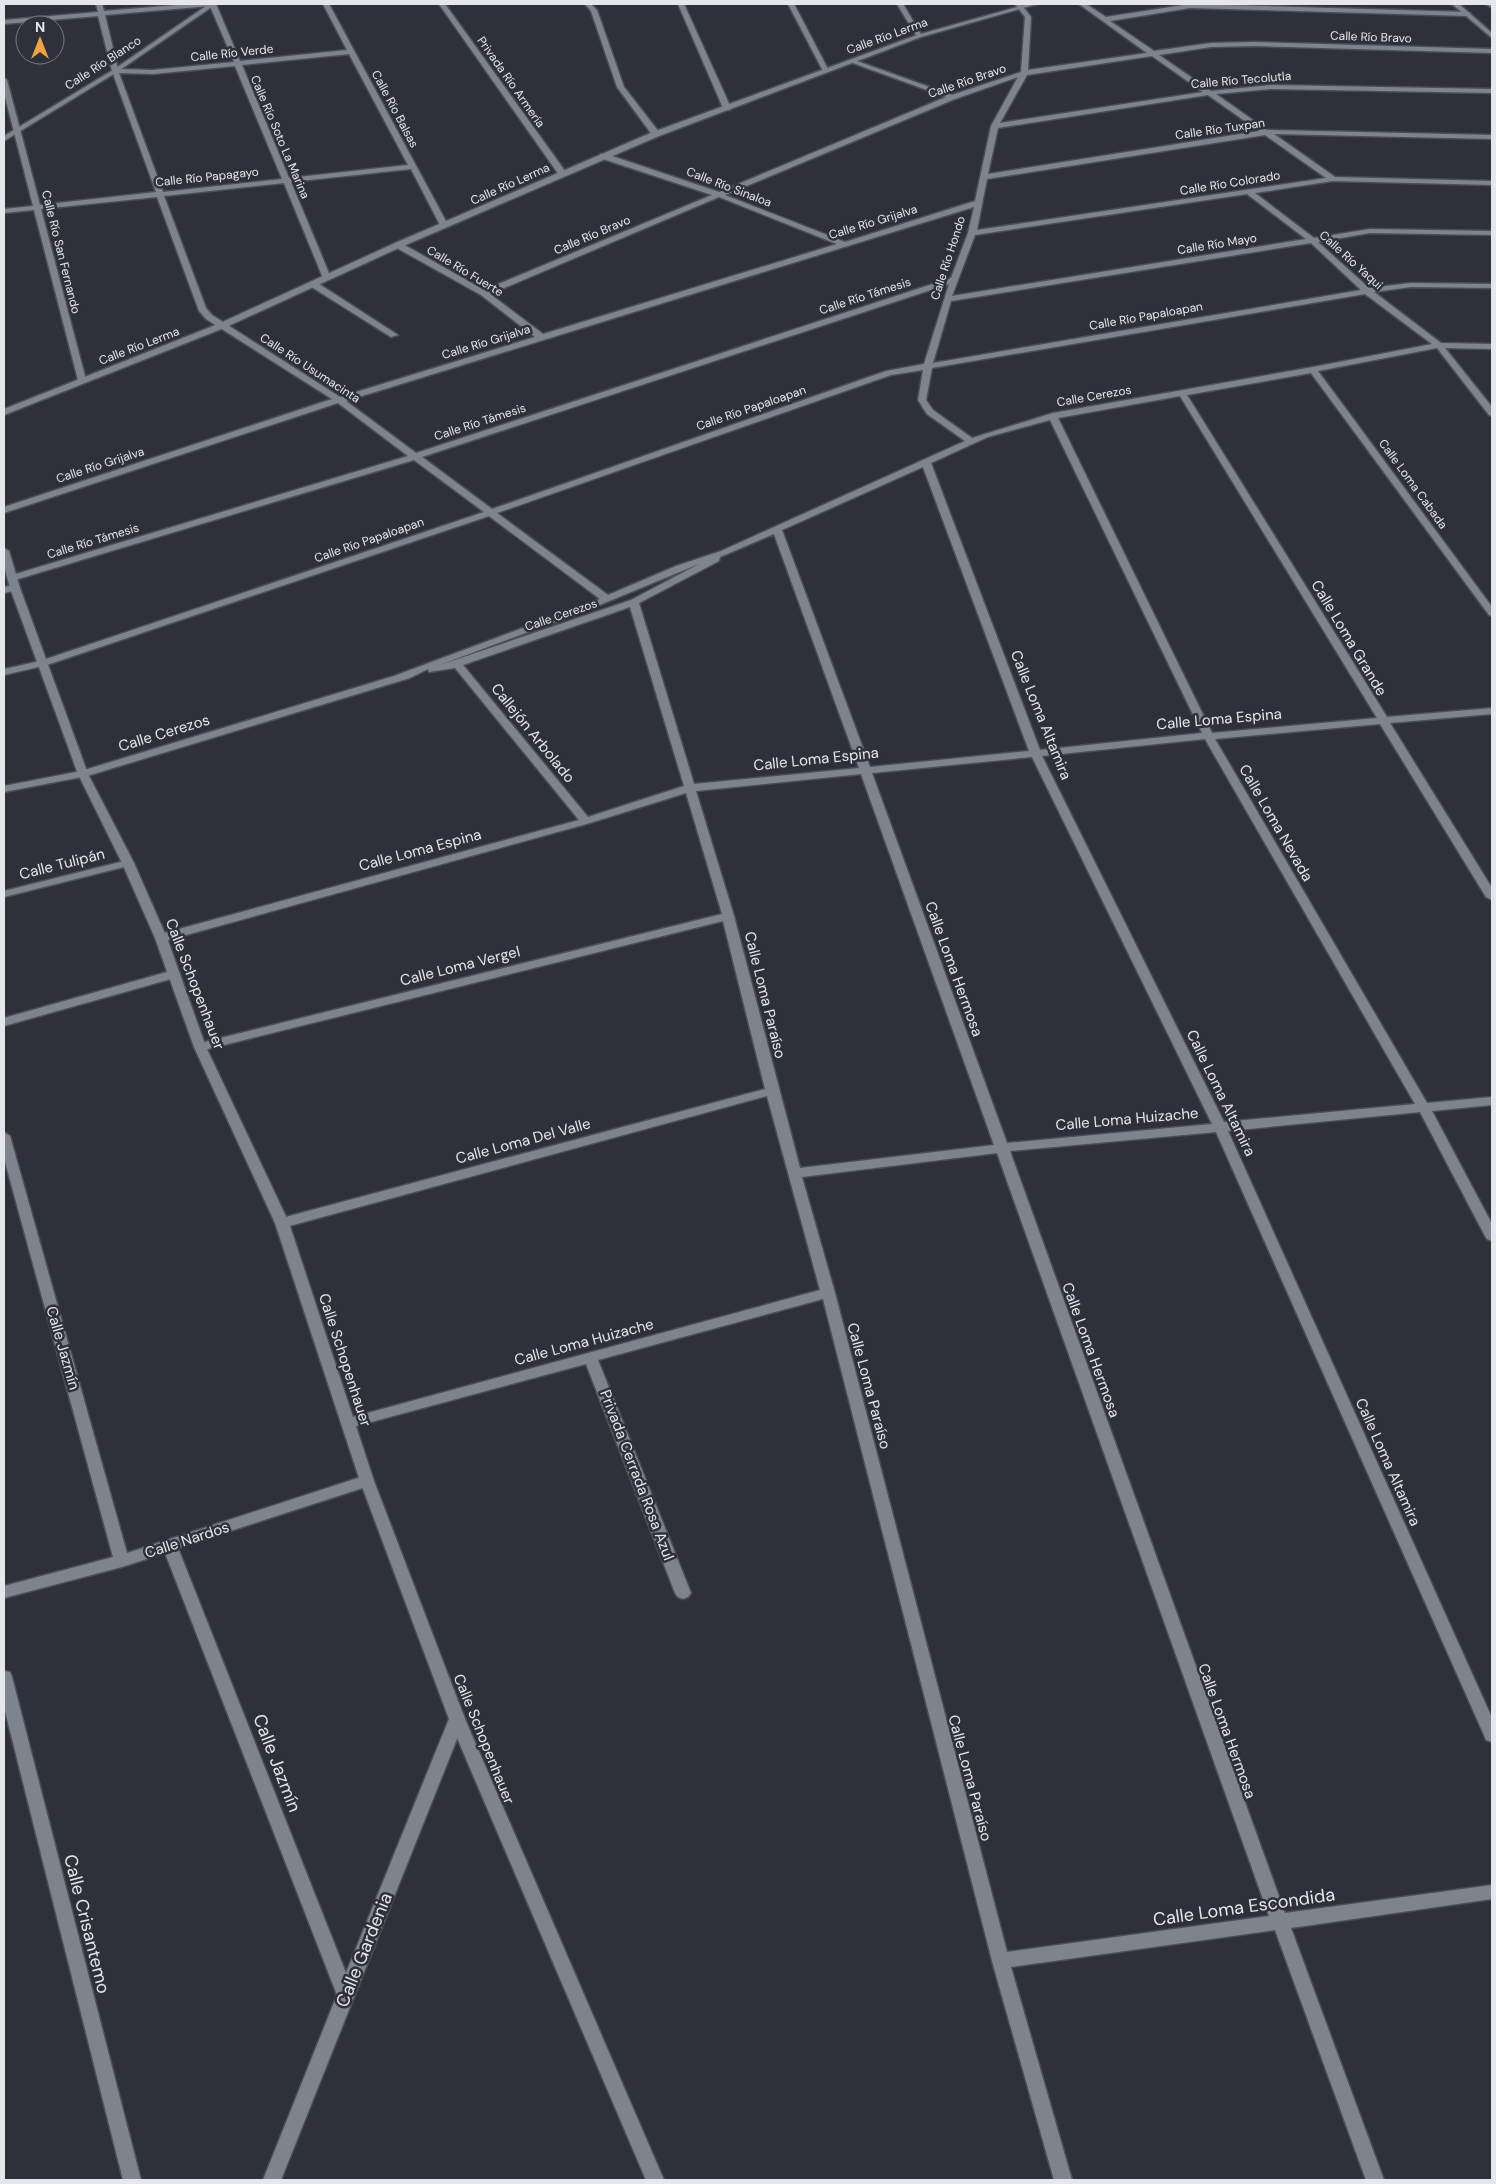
<svg xmlns="http://www.w3.org/2000/svg" width="1496" height="2184" font-family="'DM Sans',sans-serif">
  <style>
    .lines { fill: none; stroke-linecap: round; stroke-linejoin: round }
    .street-casing { stroke: #4c4e56; stroke-width: 3 }
    .secondary-casing { stroke: #4c4e56; stroke-width: 3 }
    .street { fill: #7f838e; fill-rule: evenodd }
    .secondary { fill: #7f838e; fill-rule: evenodd }
    .labels { text-anchor: middle; dominant-baseline: central; stroke-width: 5; stroke-linejoin: round; paint-order: stroke }
    .far-street-label { font-size: 12px; fill: #e5e7ed; stroke: #2e303a }
    .street-label { font-size: 15px; fill: #e5e7ed; stroke: #2e303a }
    .near-street-label { font-size: 18px; fill: #e5e7ed; stroke: #2e303a }
  </style>
  <rect width="100%" height="100%" fill="#2e303a"/>
  <g class="lines">
    <g class="street-casing">
      <g id="street">
        <path d="M96,4H102L104,11L189,4H216L240,61L347,50L323,4H329L448,225L447,227L440,225L411,169L291,182L331,278L327,280L323,278L284,183L164,196L206,308L212,315L340,397L535,337L481,295L395,247V243H401L484,290L712,195L600,158V154H606L719,192L946,97L850,62V60H854L952,95L1021,72L1025,17L1015,4H1021L1031,17L1028,70L1147,53L1079,4H1086L1106,17L1190,4L1468,12L1471,14L1468,16L1190,8L1110,21L1154,51L1211,43L1254,42L1492,49V53L1254,46L1211,47L1159,55L1211,91L1271,85L1492,89V93L1271,89L1216,94L1267,130L1492,135V139L1274,134L1335,177L1492,181V185L1333,181L1255,193L1314,238L1370,229L1492,231V235L1370,233L1318,242L1369,288L1411,283L1492,284V288L1411,287L1374,292L1441,343L1492,344V349L1445,348L1492,407V416L1489,415L1437,348L1318,371L1492,607V616L1489,615L1311,373L1187,395L1387,717L1492,708V714L1390,723L1492,888V900L1486,897L1380,724L1215,739L1427,1103L1492,1097V1105L1432,1111L1492,1224V1241L1487,1239L1485,1236L1420,1112L1228,1131L1492,1718V1742L1486,1740L1484,1735L1216,1132L1010,1151L1285,1913L1492,1885V1899L1291,1928L1384,2180H1366L1275,1930L1011,1967L1072,2180H1054L992,1961L823,1299L598,1360L691,1593L688,1597L683,1599L678,1597L675,1593L586,1364L349,1428L344,1427L342,1423L344,1419L349,1418L820,1290L767,1096L282,1228L277,1226L275,1223L277,1220L282,1218L765,1089L723,921L200,1051L194,1047L200,1043L722,914L686,793L590,823L161,942L155,938L157,935L579,820L455,668L429,672L428,669L410,678L87,776L4,792V786L81,771L394,676L600,599L489,516L47,665L4,675V669L40,661L484,512L414,460L15,580H9V576L408,456L338,403L4,513V507L332,399L206,319L199,311L157,197L41,209L86,380L82,383L78,380L34,210L4,213V209L33,206L4,93V78L7,80L40,205L156,192L112,71L98,16L4,24V20L98,12ZM210,6L234,62L153,70L118,69L105,15ZM349,54L408,165L289,178L242,65ZM1152,56L1203,92L1000,123L1027,75ZM235,66L282,179L163,192L119,73L153,74ZM1018,77L991,126L975,201L845,242L725,195L955,99ZM1208,95L1259,131L988,174L998,128ZM1265,135L1326,178L977,230L987,179ZM1247,194L1306,239L952,296L975,235ZM719,197L837,244L543,334L490,294ZM974,207L968,233L951,278L416,453L346,401ZM1311,243L1361,290L933,363L951,301ZM949,284L924,364L886,371L492,509L422,457ZM1365,294L1432,344L1313,367L1053,413L972,438L933,410L926,400L932,368ZM923,370L918,400L927,414L965,441L721,551L676,566L608,595L497,513L891,375ZM1180,396L1377,718L1212,733L1058,418ZM1050,420L1202,733L1040,750L931,463L988,437ZM923,467L1029,751L870,767L782,530ZM774,534L859,768L694,784L639,603L719,561L720,557ZM699,564L631,600L437,666L585,611ZM630,607L684,786L588,817L463,665ZM1205,739L1415,1104L1224,1122L1042,756ZM1032,757L1212,1124L1007,1143L872,773ZM861,774L994,1145L800,1168L734,916L696,791ZM997,1153L1269,1916L1007,1952L835,1293L802,1177Z"/>
        <path d="M439,4H445L565,171V175H559Z"/>
        <path d="M585,4H591L597,10L624,87L659,132V136H653L617,87L591,11Z"/>
        <path d="M678,4H684L731,108L730,110L723,108Z"/>
        <path d="M788,4H794L829,71L828,72L823,71Z"/>
        <path d="M897,4H903L922,36L921,37H917Z"/>
        <path d="M310,282H316L398,335L391,337L310,286Z"/>
        <path d="M15,585L20,588L18,590L4,593V587Z"/>
        <path d="M128,860L132,861L134,863L132,865L4,897V891Z"/>
        <path d="M174,970L178,971L180,974L178,977L4,1026V1018Z"/>
        <path d="M4,1132L10,1136L127,1553L367,1475L372,1477L374,1481L372,1485L178,1548L346,1973L449,1719L451,1714L457,1712L463,1714L465,1719L281,2180H263L337,1995L165,1553L122,1567L4,1598V1586L113,1557L4,1158Z"/>
        <path d="M4,1671L10,1672L12,1677L141,2180H123L4,1707Z"/>
      </g>
    </g>
    <g class="secondary-casing">
      <g id="secondary">
        <path d="M209,4H216L117,72L4,141V136L113,70Z"/>
        <path d="M1028,4H1037L921,37L659,136L401,247L224,328L4,415V409L218,324L395,243L653,132L917,35Z"/>
        <path d="M1452,4H1459L1492,33V38Z"/>
        <path d="M1486,4H1492V8Z"/>
        <path d="M4,548L9,551L20,588L88,774L134,863L167,938L206,1047L289,1223L374,1481L465,1719L664,2180H646L449,1719L360,1481L275,1223L194,1047L155,938L122,863L78,774L10,588L4,566Z"/>
      </g>
    </g>
    <use href="#street" class="street"/>
    <use href="#secondary" class="secondary"/>
  </g>
  <g class="labels">
    <g class="far-street-label">
      <text transform="translate(887 36) rotate(-20)">Calle Río Lerma</text>
      <text transform="translate(1371 37) rotate(2)">Calle Río Bravo</text>
      <text transform="translate(232 53) rotate(-6)">Calle Río Verde</text>
      <text transform="translate(103 63) rotate(-33)">Calle Río Blanco</text>
      <text transform="translate(1241 80) rotate(-5)">Calle Río Tecolutla</text>
      <text transform="translate(967 81) rotate(-19)">Calle Río Bravo</text>
      <text transform="translate(511 82) rotate(55)">Privada Río Armería</text>
      <text transform="translate(395 109) rotate(62)">Calle Río Balsas</text>
      <text transform="translate(1220 129) rotate(-8)">Calle Río Tuxpan</text>
      <text transform="translate(280 137) rotate(67)">Calle Río Soto La Marina</text>
      <text transform="translate(207 177) rotate(-6)">Calle Río Papagayo</text>
      <text transform="translate(1230 183) rotate(-9)">Calle Río Colorado</text>
      <text transform="translate(510 184) rotate(-24)">Calle Río Lerma</text>
      <text transform="translate(729 187) rotate(21)">Calle Río Sinaloa</text>
      <text transform="translate(873 222) rotate(-17)">Calle Río Grijalva</text>
      <text transform="translate(592 235) rotate(-23)">Calle Río Bravo</text>
      <text transform="translate(1217 244) rotate(-9)">Calle Río Mayo</text>
      <text transform="translate(61 252) rotate(76)">Calle Río San Fernando</text>
      <text transform="translate(948 258) rotate(-72)">Calle Río Hondo</text>
      <text transform="translate(1351 260) rotate(42)">Calle Río Yaqui</text>
      <text transform="translate(465 271) rotate(31)">Calle Río Fuerte</text>
      <text transform="translate(865 296) rotate(-18)">Calle Río Támesis</text>
      <text transform="translate(1146 316) rotate(-10)">Calle Río Papaloapan</text>
      <text transform="translate(486 342) rotate(-17)">Calle Río Grijalva</text>
      <text transform="translate(139 346) rotate(-21)">Calle Río Lerma</text>
      <text transform="translate(310 368) rotate(33)">Calle Río Usumacinta</text>
      <text transform="translate(1094 396) rotate(-10)">Calle Cerezos</text>
      <text transform="translate(751 408) rotate(-19)">Calle Río Papaloapan</text>
      <text transform="translate(480 422) rotate(-18)">Calle Río Támesis</text>
      <text transform="translate(100 465) rotate(-18)">Calle Río Grijalva</text>
      <text transform="translate(1413 484) rotate(54)">Calle Loma Cabada</text>
      <text transform="translate(369 540) rotate(-19)">Calle Río Papaloapan</text>
      <text transform="translate(93 541) rotate(-17)">Calle Río Támesis</text>
      <text transform="translate(561 615) rotate(-19)">Calle Cerezos</text>
    </g>
    <g class="street-label">
      <text transform="translate(1349 638) rotate(59)">Calle Loma Grande</text>
      <text transform="translate(1041 715) rotate(68)">Calle Loma Altamira</text>
      <text transform="translate(1219 719) rotate(-5)">Calle Loma Espina</text>
      <text transform="translate(164 733) rotate(-17)">Calle Cerezos</text>
      <text transform="translate(533 733) rotate(51)">Callejón Arbolado</text>
      <text transform="translate(816 759) rotate(-6)">Calle Loma Espina</text>
      <text transform="translate(1276 823) rotate(60)">Calle Loma Nevada</text>
      <text transform="translate(420 850) rotate(-15)">Calle Loma Espina</text>
      <text transform="translate(62 864) rotate(-14)">Calle Tulipán</text>
      <text transform="translate(460 966) rotate(-14)">Calle Loma Vergel</text>
      <text transform="translate(954 969) rotate(70)">Calle Loma Hermosa</text>
      <text transform="translate(195 984) rotate(69)">Calle Schopenhauer</text>
      <text transform="translate(765 995) rotate(76)">Calle Loma Paraíso</text>
      <text transform="translate(1221 1093) rotate(64)">Calle Loma Altamira</text>
      <text transform="translate(1127 1119) rotate(-5)">Calle Loma Huizache</text>
      <text transform="translate(523 1141) rotate(-15)">Calle Loma Del Valle</text>
      <text transform="translate(584 1342) rotate(-15)">Calle Loma Huizache</text>
      <text transform="translate(63 1348) rotate(74)">Calle Jazmín</text>
      <text transform="translate(1091 1350) rotate(70)">Calle Loma Hermosa</text>
      <text transform="translate(345 1360) rotate(72)">Calle Schopenhauer</text>
      <text transform="translate(869 1386) rotate(75)">Calle Loma Paraíso</text>
      <text transform="translate(1388 1462) rotate(66)">Calle Loma Altamira</text>
      <text transform="translate(637 1475) rotate(69)">Privada Cerrada Rosa Azul</text>
      <text transform="translate(187 1540) rotate(-18)">Calle Nardos</text>
      <text transform="translate(1227 1731) rotate(70)">Calle Loma Hermosa</text>
      <text transform="translate(484 1739) rotate(68)">Calle Schopenhauer</text>
      <text transform="translate(970 1778) rotate(75)">Calle Loma Paraíso</text>
    </g>
    <g class="near-street-label">
      <text transform="translate(277 1763) rotate(69)">Calle Jazmín</text>
      <text transform="translate(1244 1907) rotate(-8)">Calle Loma Escondida</text>
      <text transform="translate(87 1924) rotate(76)">Calle Crisantemo</text>
      <text transform="translate(364 1950) rotate(-68)">Calle Gardenia</text>
    </g>
  </g>
  <rect width="1496" height="2184" fill="none" stroke="#e5e7ed" stroke-width="10"/>
  <g transform="translate(40 40)"><circle r="24" fill="#2e303a" stroke="#777982"/>
  <path d="M0-4L9 19L0 12L-9 19Z" fill="#f4a344"/>
  <text y="-8" font-size="14" font-weight="bold" text-anchor="middle" fill="#e5e7ed">N</text>
  </g>
</svg>
